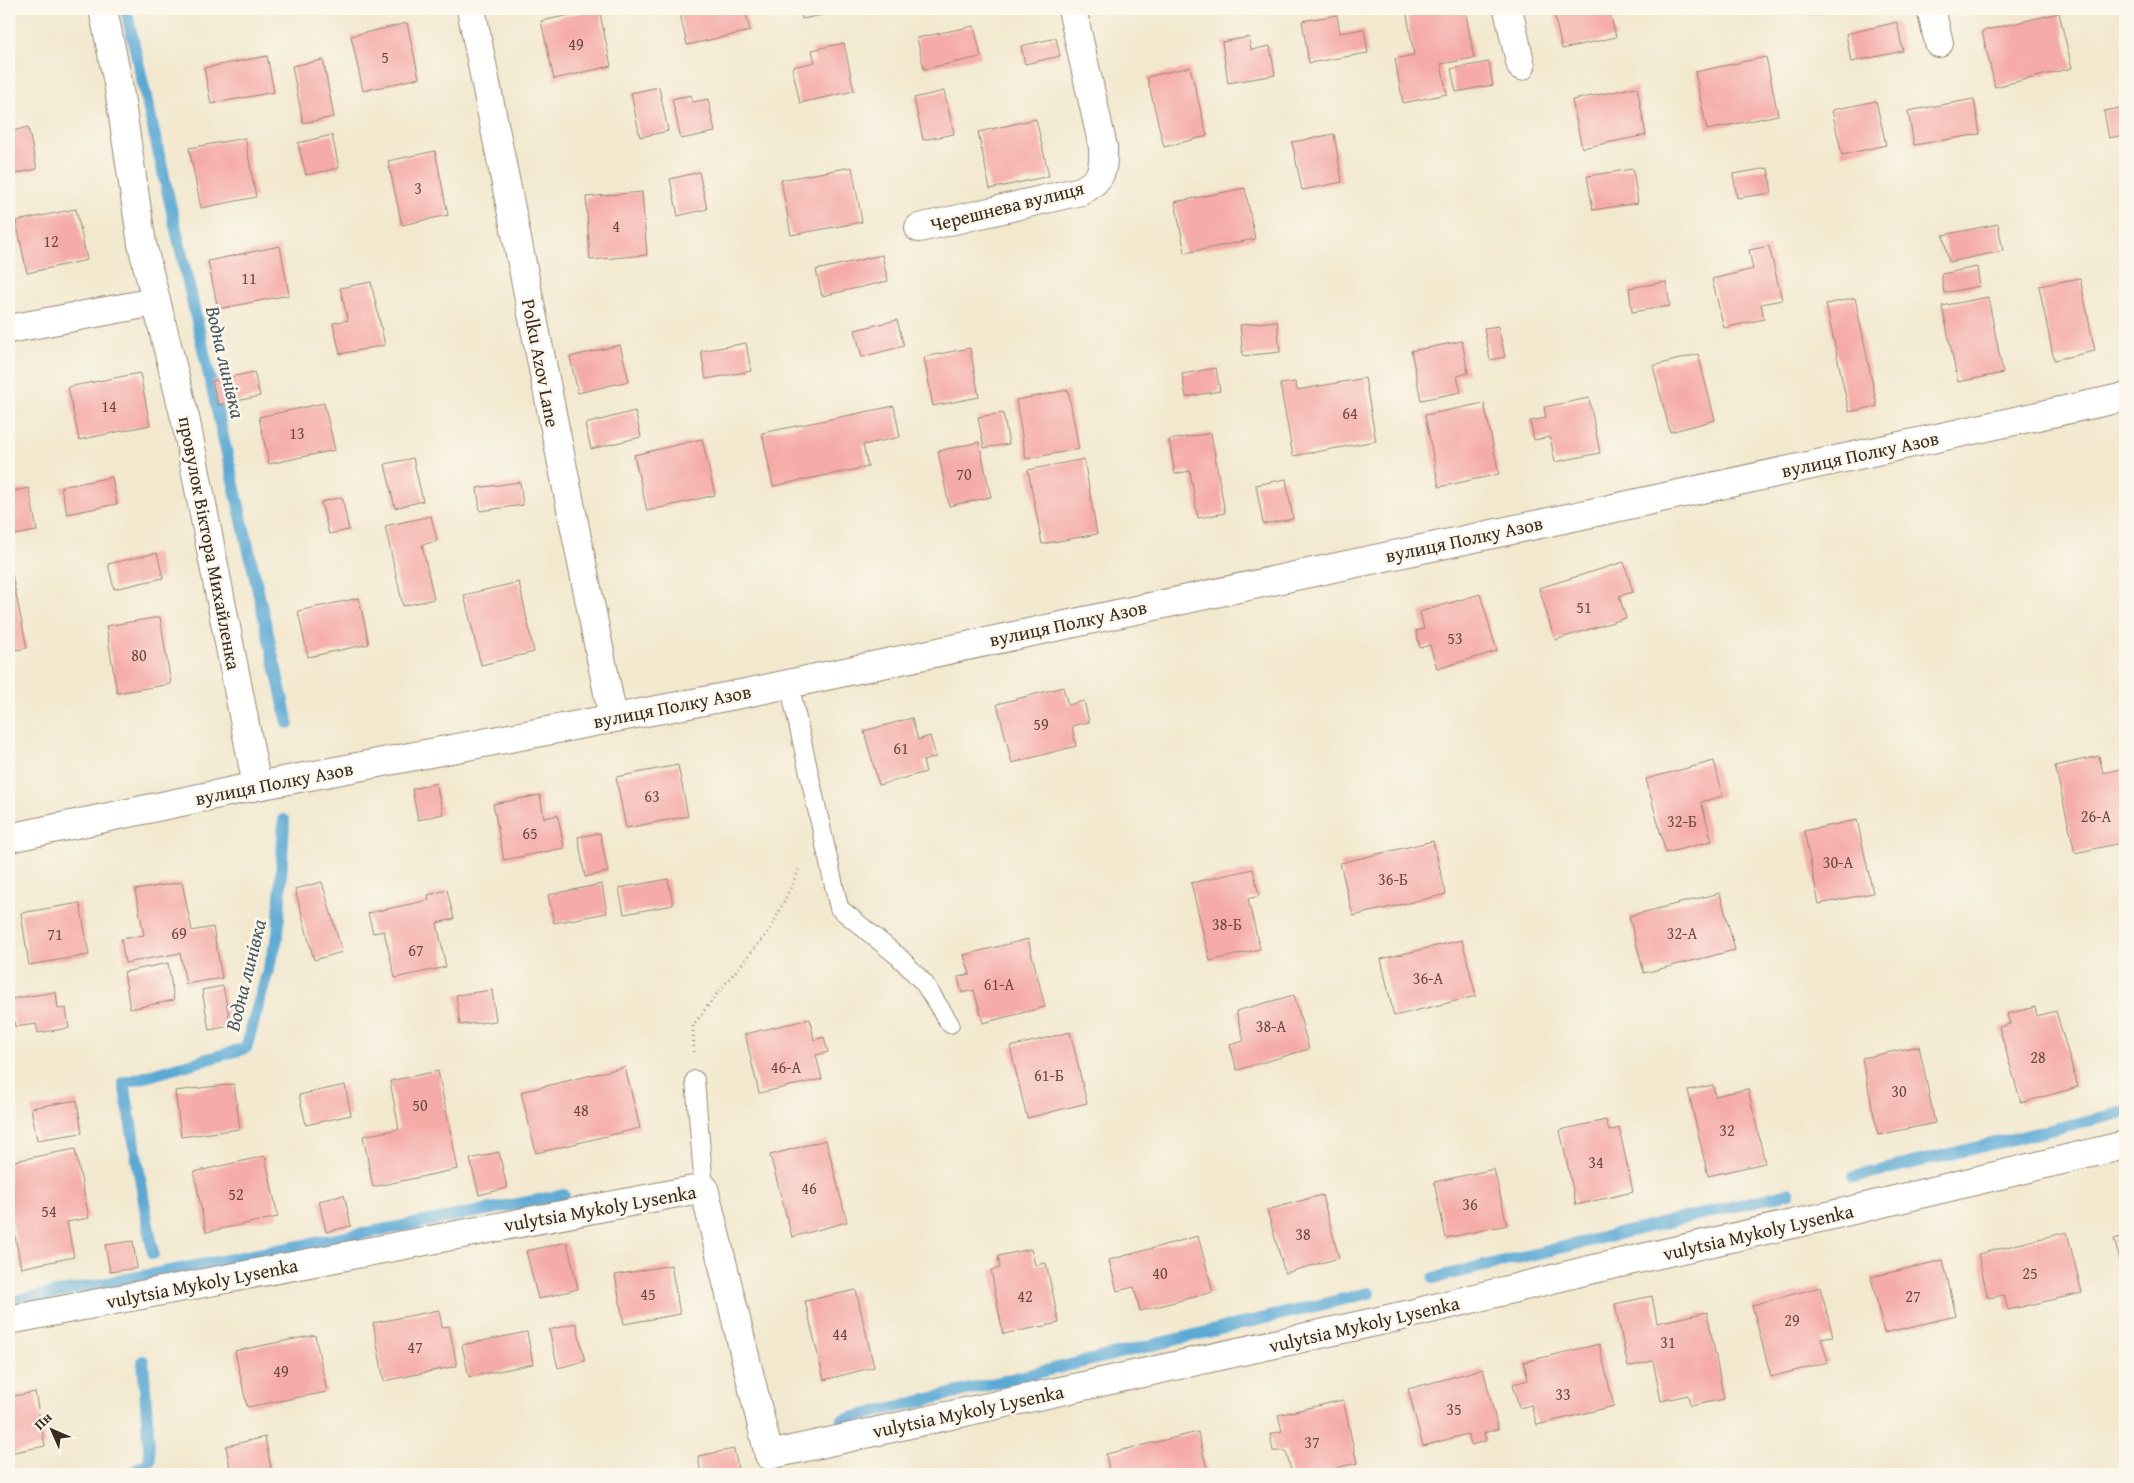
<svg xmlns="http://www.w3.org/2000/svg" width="2134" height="1483" font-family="'Gentium Book Plus',serif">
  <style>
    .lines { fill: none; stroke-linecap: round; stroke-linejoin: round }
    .stream { stroke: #5aa9d4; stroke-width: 12 }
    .building { fill: #f5aba8 }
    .service-casing { stroke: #968976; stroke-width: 20 }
    .minor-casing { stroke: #968976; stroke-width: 30 }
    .path { stroke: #968976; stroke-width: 3; stroke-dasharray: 1 4; stroke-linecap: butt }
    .service { stroke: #fff; stroke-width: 18 }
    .minor { stroke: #fff; stroke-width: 28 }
    .labels { text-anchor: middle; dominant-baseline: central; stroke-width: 5; stroke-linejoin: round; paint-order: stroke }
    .number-label { font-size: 16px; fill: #6a4a40 }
    .street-label { font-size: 19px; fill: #3b2a1e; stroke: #fbf7ec }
    .water-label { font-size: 20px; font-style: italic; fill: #46565e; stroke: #fbf7ec }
  </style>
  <rect width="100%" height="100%" fill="#fbf7ec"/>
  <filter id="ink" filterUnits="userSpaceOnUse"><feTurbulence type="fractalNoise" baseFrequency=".02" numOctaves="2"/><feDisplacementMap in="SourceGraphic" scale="10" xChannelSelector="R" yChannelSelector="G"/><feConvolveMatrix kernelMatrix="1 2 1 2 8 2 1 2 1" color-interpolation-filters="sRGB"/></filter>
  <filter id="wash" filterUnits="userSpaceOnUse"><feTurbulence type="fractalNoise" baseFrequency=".0096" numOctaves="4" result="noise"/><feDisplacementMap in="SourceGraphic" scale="20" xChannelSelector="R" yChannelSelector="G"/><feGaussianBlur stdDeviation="1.12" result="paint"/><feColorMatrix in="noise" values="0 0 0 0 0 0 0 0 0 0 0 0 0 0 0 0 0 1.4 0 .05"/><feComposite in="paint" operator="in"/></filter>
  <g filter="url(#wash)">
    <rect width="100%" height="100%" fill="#f2e8ce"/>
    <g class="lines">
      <g class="stream">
        <path d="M126,9L288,723"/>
        <path d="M1854,1177L2125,1112"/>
        <path d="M153,1254L124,1083L246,1048L278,935L284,820"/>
        <path d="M1434,1278L1789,1193"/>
        <path d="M9,1302L564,1195"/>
        <path d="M842,1420L1369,1293"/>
        <path d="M130,1474L150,1461L143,1361"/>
      </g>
    </g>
    <g id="blocks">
      <g class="building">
        <path d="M599,9L611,66L554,79L541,21Z"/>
        <path d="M679,9H745L750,31L687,45Z"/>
        <path d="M800,9H847V10L802,19Z"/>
        <path d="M1406,9H1465L1474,58L1441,64L1447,94L1403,103L1395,59L1414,55Z"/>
        <path d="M1553,9H1609L1616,37L1562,49Z"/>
        <path d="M1809,9H1835V10L1810,15Z"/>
        <path d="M2059,13L2072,68L1995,87L1982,31Z"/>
        <path d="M1337,15L1340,33L1364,29L1368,53L1309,63L1302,21Z"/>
        <path d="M1897,22L1903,51L1851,62L1846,34Z"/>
        <path d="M407,23L419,78L363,91L351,36Z"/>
        <path d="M974,26L981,57L924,69L917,38Z"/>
        <path d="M1249,37L1251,50L1270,46L1275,75L1228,83L1222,42Z"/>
        <path d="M1056,38L1060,56L1025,64L1021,46Z"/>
        <path d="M844,43L854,91L800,103L792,67L815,62L812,50Z"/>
        <path d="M267,56L274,92L211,104L204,68Z"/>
        <path d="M1766,57L1778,115L1707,130L1695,72Z"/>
        <path d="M323,60L334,117L303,123L292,66Z"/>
        <path d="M1489,62L1493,85L1456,92L1451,69Z"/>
        <path d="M1190,67L1207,136L1164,147L1147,77Z"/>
        <path d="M659,87L668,131L640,137L631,93Z"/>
        <path d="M1637,87L1646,135L1582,148L1572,100Z"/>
        <path d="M944,91L954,134L923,140L914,98Z"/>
        <path d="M691,95L692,102L708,99L715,132L681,139L672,99Z"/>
        <path d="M1974,99L1980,134L1914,145L1908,111Z"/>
        <path d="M1876,101L1886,145L1842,155L1832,110Z"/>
        <path d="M2125,107V135L2109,138L2104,111Z"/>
        <path d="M1036,119L1049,176L990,189L978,132Z"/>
        <path d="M28,127L37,169L9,175V132Z"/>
        <path d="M1334,134L1342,182L1302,190L1292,142Z"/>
        <path d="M332,135L339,168L306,175L298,143Z"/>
        <path d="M245,138L256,197L201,208L189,148Z"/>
        <path d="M435,151L448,215L402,225L388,161Z"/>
        <path d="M852,167L862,222L791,235L781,180Z"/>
        <path d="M1768,168L1772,193L1737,198L1733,174Z"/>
        <path d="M1633,169L1638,203L1593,210L1587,176Z"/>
        <path d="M699,172L707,209L678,216L670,179Z"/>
        <path d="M1245,188L1255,239L1185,253L1175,202Z"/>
        <path d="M642,192L647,255L590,260L586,197Z"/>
        <path d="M76,209L87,260L27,273L16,221Z"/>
        <path d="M1998,224L2003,251L1949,262L1943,235Z"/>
        <path d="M280,246L289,295L218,309L208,261Z"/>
        <path d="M1769,246L1782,300L1761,304L1764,319L1724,328L1712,279L1753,269L1749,250Z"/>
        <path d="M882,255L888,281L822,296L816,270Z"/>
        <path d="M1977,267L1980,286L1944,293L1941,274Z"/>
        <path d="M2080,278L2095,351L2054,360L2039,286Z"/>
        <path d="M371,282L385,345L340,354L333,323L348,320L340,288Z"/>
        <path d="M1666,282L1670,306L1632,312L1629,288Z"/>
        <path d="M1988,297L2003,373L1958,382L1942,306Z"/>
        <path d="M1855,298L1877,406L1849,412L1826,304Z"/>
        <path d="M897,320L904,346L862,357L855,330Z"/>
        <path d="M1277,321L1280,352L1243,356L1240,325Z"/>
        <path d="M1498,326L1505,357L1490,360L1484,328Z"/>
        <path d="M1462,341L1468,373L1457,376L1461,392L1421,400L1411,351Z"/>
        <path d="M746,343L751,371L706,379L701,351Z"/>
        <path d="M620,345L629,381L578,393L570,357Z"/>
        <path d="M970,348L979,397L933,406L924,357Z"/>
        <path d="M1698,354L1715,420L1670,432L1653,366Z"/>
        <path d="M1216,368L1220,391L1186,397L1182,374Z"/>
        <path d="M254,372L260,396L218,405L212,381Z"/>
        <path d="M140,373L150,425L79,440L68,387Z"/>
        <path d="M1365,378L1376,441L1293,456L1280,384L1295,382L1297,390Z"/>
        <path d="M1068,390L1079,449L1026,459L1016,400Z"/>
        <path d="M1589,398L1600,453L1555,462L1550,437L1534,440L1530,421L1546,418L1544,407Z"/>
        <path d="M324,403L335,450L269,464L259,417Z"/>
        <path d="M1484,403L1499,474L1439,487L1425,415Z"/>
        <path d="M894,406L900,437L863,445L868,467L773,486L762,433Z"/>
        <path d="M635,411L641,437L591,449L585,424Z"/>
        <path d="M1003,413L1009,444L984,448L978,417Z"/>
        <path d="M1211,433L1225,513L1198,518L1190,471L1175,474L1169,440Z"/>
        <path d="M702,439L715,495L647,511L634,455Z"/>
        <path d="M979,442L991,497L949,506L938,451Z"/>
        <path d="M413,458L423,501L395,508L385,464Z"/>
        <path d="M1084,459L1097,534L1042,544L1028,470Z"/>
        <path d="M112,477L117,504L67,514L61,487Z"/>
        <path d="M1286,479L1293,519L1263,524L1256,485Z"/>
        <path d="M520,482L523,505L480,511L477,488Z"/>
        <path d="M29,488L37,531L9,536V492Z"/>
        <path d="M342,497L349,530L329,534L321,502Z"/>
        <path d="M431,516L437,541L422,545L434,599L403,606L385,526Z"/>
        <path d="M157,553L163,578L114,589L108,564Z"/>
        <path d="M1624,562L1633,592L1619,596L1626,618L1555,640L1539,588Z"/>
        <path d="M9,565H10L27,648L9,651Z"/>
        <path d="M519,582L534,652L481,665L464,595Z"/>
        <path d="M1480,594L1497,651L1437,669L1430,645L1420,648L1416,631L1424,629L1420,612Z"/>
        <path d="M359,598L369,644L308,657L298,611Z"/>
        <path d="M160,617L171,684L117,693L106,626Z"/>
        <path d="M1063,687L1068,705L1084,701L1089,722L1072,726L1076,746L1012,763L997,704Z"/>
        <path d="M912,718L918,740L930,736L936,757L923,761L926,772L879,785L864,731Z"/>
        <path d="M2099,756L2103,773L2121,769L2125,791V842L2075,853L2055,766Z"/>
        <path d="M1714,761L1723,796L1701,802L1712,841L1666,853L1646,779Z"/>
        <path d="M678,765L688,816L626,828L616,777Z"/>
        <path d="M436,783L443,814L418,820L412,789Z"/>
        <path d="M540,795L544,818L558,815L564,848L504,860L493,804Z"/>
        <path d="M1857,820L1873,893L1819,904L1804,831Z"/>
        <path d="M600,833L608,872L585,877L578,837Z"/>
        <path d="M1433,841L1446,894L1353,916L1340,863Z"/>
        <path d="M1253,869L1259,896L1248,899L1260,949L1210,961L1191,883Z"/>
        <path d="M668,879L673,905L624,914L619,888Z"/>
        <path d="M182,882L192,931L213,927L222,978L186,984L180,953L125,963L121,939L144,935L135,890Z"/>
        <path d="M322,882L342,952L314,960L295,889Z"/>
        <path d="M602,884L607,913L554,923L548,895Z"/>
        <path d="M447,890L454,919L437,923L446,967L395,978L384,931L373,933L368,913L429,900L428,895Z"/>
        <path d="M1720,893L1735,950L1644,973L1629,916Z"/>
        <path d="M80,903L89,955L29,965L21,913Z"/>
        <path d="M1028,939L1045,1007L983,1023L974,990L962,993L958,977L970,974L964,955Z"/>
        <path d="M1462,940L1476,996L1394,1016L1381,959Z"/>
        <path d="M168,963L174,1000L130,1009L124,972Z"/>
        <path d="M223,986L231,1026L209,1030L202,990Z"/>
        <path d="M492,990L496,1021L460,1025L456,995Z"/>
        <path d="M56,992L58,1009L66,1008L69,1028L38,1033L36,1024L15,1027L10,999Z"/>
        <path d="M1294,995L1309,1049L1237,1070L1230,1045L1244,1041L1236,1011Z"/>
        <path d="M2035,1007L2037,1016L2056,1011L2078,1087L2021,1103L1999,1027L2010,1024L2007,1014Z"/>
        <path d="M810,1019L814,1040L824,1037L828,1052L816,1055L822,1079L759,1093L745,1034Z"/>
        <path d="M1070,1032L1087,1103L1027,1118L1010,1047Z"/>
        <path d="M1919,1046L1935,1123L1878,1135L1862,1058Z"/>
        <path d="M625,1067L640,1128L536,1153L521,1092Z"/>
        <path d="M438,1071L458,1169L373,1187L363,1136L399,1129L390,1081Z"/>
        <path d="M234,1084L240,1129L181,1137L175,1091Z"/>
        <path d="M345,1085L351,1115L306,1125L299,1095Z"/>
        <path d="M1713,1085L1715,1096L1748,1089L1765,1163L1708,1176L1688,1090Z"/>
        <path d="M77,1100L82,1133L37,1140L31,1108Z"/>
        <path d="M1606,1120L1609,1131L1619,1128L1633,1192L1576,1205L1560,1130Z"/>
        <path d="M826,1140L847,1222L792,1237L770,1155Z"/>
        <path d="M75,1149L89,1218L67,1222L74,1257L21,1268L9,1204V1162Z"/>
        <path d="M499,1152L507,1188L479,1195L470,1159Z"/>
        <path d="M265,1156L278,1217L206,1232L194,1172Z"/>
        <path d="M1494,1169L1507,1225L1446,1238L1434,1182Z"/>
        <path d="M344,1195L351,1226L326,1232L319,1201Z"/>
        <path d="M1322,1195L1339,1258L1285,1273L1267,1210Z"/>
        <path d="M2067,1232L2082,1293L2008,1310L2004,1295L1988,1298L1978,1254Z"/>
        <path d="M1198,1236L1213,1292L1140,1311L1134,1287L1117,1291L1109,1260Z"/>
        <path d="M2125,1236V1279L2114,1239Z"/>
        <path d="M133,1241L137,1268L110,1272L105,1245Z"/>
        <path d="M567,1242L578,1289L538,1299L526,1251Z"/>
        <path d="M1031,1249L1035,1265L1046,1263L1059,1323L1003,1334L991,1270L1000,1268L998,1256Z"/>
        <path d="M1943,1260L1956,1316L1884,1333L1871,1277Z"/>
        <path d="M671,1265L680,1314L624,1324L615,1275Z"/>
        <path d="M1820,1287L1833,1336L1821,1338L1828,1362L1771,1377L1752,1305Z"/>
        <path d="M856,1290L874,1367L824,1380L805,1301Z"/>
        <path d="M1652,1296L1657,1323L1707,1312L1724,1399L1690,1406L1688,1395L1661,1401L1653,1361L1628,1367L1615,1304Z"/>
        <path d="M439,1310L442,1327L449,1326L457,1366L384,1381L373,1323Z"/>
        <path d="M576,1323L585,1361L558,1368L549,1330Z"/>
        <path d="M527,1332L533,1364L469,1377L462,1345Z"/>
        <path d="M315,1335L327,1392L247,1407L235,1351Z"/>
        <path d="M1599,1344L1614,1406L1537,1425L1531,1405L1519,1408L1513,1384L1528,1380L1524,1362Z"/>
        <path d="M1483,1369L1498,1429L1484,1433L1486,1441L1471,1445L1468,1434L1423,1446L1408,1389Z"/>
        <path d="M35,1392L45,1446L9,1453V1397Z"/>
        <path d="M1343,1400L1357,1463L1311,1474H1292L1286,1451H1273L1270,1434L1282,1431L1278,1415Z"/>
        <path d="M1198,1432L1208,1474H1110L1106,1454Z"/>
        <path d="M265,1437L272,1473L231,1474L226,1446Z"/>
        <path d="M734,1449L739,1474H701L698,1456Z"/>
      </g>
    </g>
  </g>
  <g filter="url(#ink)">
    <use href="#blocks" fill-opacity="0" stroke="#968976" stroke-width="1"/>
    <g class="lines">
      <g class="service-casing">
        <g id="service">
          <path d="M789,683L839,908L899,957L924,983L950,1024"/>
          <path d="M695,1080L704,1188"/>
        </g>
      </g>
      <g class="minor-casing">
        <g id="minor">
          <path d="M103,9L118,83L142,244L186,422L257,786"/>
          <path d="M471,9L613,718"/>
          <path d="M1508,9L1521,66"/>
          <path d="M1931,9L1939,43"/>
          <path d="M919,228L1081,191C1102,180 1104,170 1103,147L1072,9"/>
          <path d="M9,329L155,302"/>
          <path d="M9,838L257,786L746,693L1610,509L2125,397"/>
          <path d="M9,1320L704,1188L769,1455L1402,1316L1589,1270L1828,1216L2125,1145"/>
        </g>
      </g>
      <path class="path" d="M694,1052L693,1026L715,996L770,930L799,870"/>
      <use href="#service" class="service"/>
      <use href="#minor" class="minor"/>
    </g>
  </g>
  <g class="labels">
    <g class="number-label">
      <text x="576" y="44">49</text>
      <text x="385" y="57">5</text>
      <text x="418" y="188">3</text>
      <text x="616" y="226">4</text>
      <text x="51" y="241">12</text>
      <text x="249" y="278">11</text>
      <text x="109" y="406">14</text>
      <text x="1350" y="413">64</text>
      <text x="297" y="433">13</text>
      <text x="964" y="474">70</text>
      <text x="1584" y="607">51</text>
      <text x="1455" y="638">53</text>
      <text x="139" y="655">80</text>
      <text x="1041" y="724">59</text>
      <text x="901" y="748">61</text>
      <text x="652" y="796">63</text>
      <text x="2096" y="816">26-А</text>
      <text x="1682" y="821">32-Б</text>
      <text x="530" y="833">65</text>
      <text x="1838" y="862">30-А</text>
      <text x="1393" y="879">36-Б</text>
      <text x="1227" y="924">38-Б</text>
      <text x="179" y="933">69</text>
      <text x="1682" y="933">32-А</text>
      <text x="55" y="934">71</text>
      <text x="416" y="950">67</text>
      <text x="1428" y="978">36-А</text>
      <text x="999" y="984">61-А</text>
      <text x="1271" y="1026">38-А</text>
      <text x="2038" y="1057">28</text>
      <text x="786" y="1067">46-А</text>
      <text x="1049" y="1075">61-Б</text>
      <text x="1899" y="1091">30</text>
      <text x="420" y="1105">50</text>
      <text x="581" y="1110">48</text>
      <text x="1727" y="1130">32</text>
      <text x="1596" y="1162">34</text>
      <text x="809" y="1188">46</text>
      <text x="236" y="1194">52</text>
      <text x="1470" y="1204">36</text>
      <text x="49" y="1211">54</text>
      <text x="1303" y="1234">38</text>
      <text x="1160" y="1273">40</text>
      <text x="2030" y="1273">25</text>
      <text x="648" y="1294">45</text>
      <text x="1025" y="1296">42</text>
      <text x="1913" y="1296">27</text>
      <text x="1792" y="1320">29</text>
      <text x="840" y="1334">44</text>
      <text x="1668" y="1342">31</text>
      <text x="415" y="1347">47</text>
      <text x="281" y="1371">49</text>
      <text x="1563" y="1394">33</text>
      <text x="1454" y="1409">35</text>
      <text x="1312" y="1442">37</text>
    </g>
    <g class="street-label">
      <text transform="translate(1007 206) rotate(-14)">Черешнева вулиця</text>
      <text transform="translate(541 363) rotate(79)">Polku Azov Lane</text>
      <text transform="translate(1860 454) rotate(-12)">вулиця Полку Азов</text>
      <text transform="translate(1464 539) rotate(-12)">вулиця Полку Азов</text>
      <text transform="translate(210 543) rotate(79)">провулок Віктора Михайленка</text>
      <text transform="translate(1068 623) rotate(-12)">вулиця Полку Азов</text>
      <text transform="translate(672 706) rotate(-11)">вулиця Полку Азов</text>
      <text transform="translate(274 783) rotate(-11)">вулиця Полку Азов</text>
      <text transform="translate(600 1208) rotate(-10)">vulytsia Mykoly Lysenka</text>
      <text transform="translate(1758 1232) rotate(-13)">vulytsia Mykoly Lysenka</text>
      <text transform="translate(202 1283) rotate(-11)">vulytsia Mykoly Lysenka</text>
      <text transform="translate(1364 1324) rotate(-13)">vulytsia Mykoly Lysenka</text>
      <text transform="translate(968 1411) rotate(-12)">vulytsia Mykoly Lysenka</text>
    </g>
    <g class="water-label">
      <text transform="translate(226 362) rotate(77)">Водна линівка</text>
      <text transform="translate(245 975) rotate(-76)">Водна линівка</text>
    </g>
  </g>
  <rect width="2134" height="1483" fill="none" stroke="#fbf7ec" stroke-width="30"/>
  <g transform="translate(52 1430) rotate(315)" stroke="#fbf7ec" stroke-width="4" paint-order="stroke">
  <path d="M0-4L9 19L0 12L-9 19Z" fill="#3b2a1e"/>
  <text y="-8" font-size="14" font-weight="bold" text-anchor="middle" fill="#3b2a1e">Пн</text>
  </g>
</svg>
